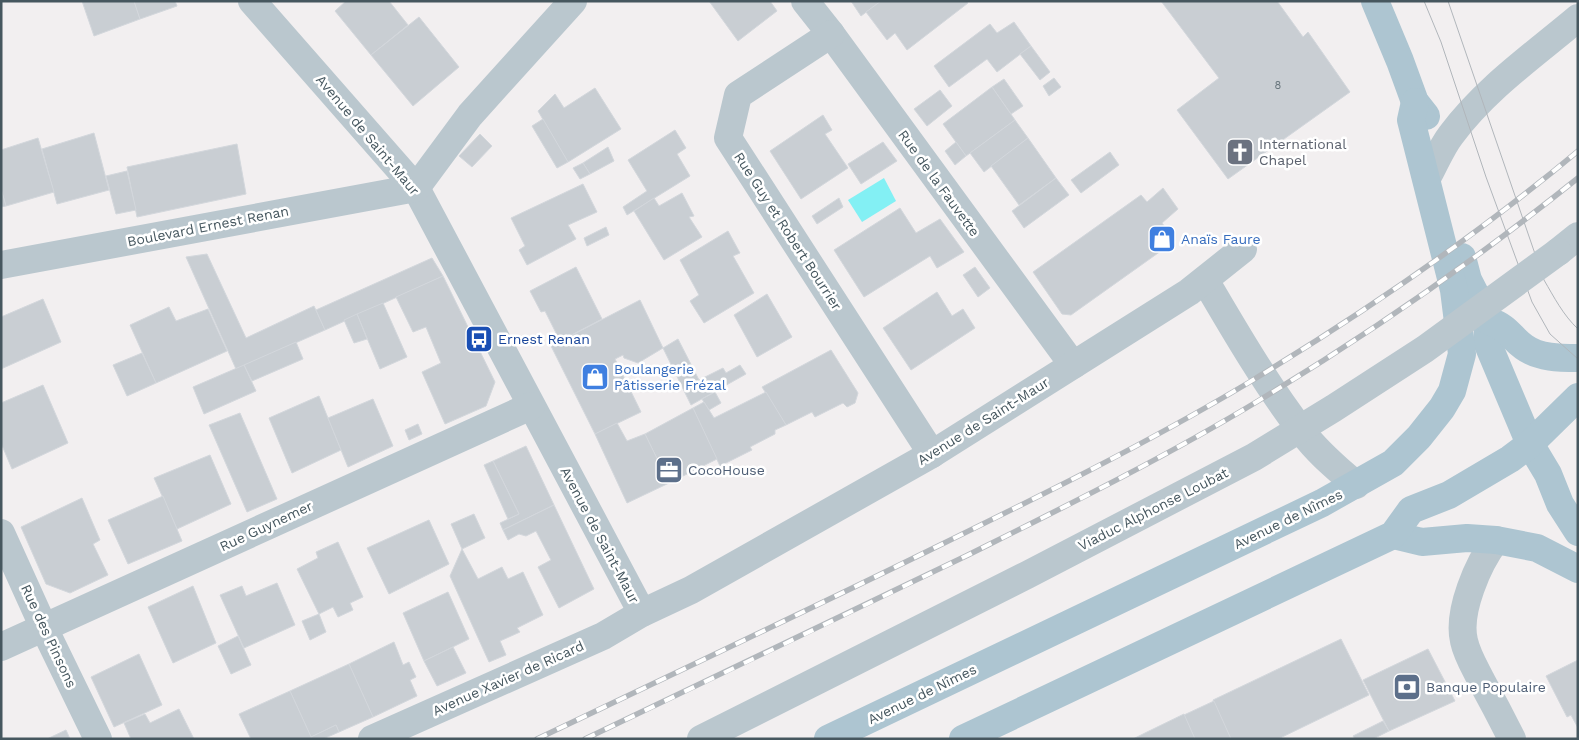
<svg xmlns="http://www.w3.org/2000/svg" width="1579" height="740" font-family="'Work Sans',sans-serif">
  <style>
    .water { fill: #83f0f4 }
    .building { fill: #c9ced3; stroke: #d3d7dc }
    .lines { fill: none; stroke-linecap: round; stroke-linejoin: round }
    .minor { stroke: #bac7ce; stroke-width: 28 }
    .major { stroke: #adc5d1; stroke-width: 28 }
    .tram { stroke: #b1b6bb; stroke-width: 1 }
    .rail-casing { stroke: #b1b6bb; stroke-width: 5.5 }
    .rail { stroke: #fff; stroke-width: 4; stroke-dasharray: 11; stroke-linecap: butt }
    .minor-bridge { stroke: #bac7ce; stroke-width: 28 }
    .labels { text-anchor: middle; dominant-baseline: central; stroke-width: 5; stroke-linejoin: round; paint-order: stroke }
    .number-label { font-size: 11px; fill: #67757c }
    .street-label { font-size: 14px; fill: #46575f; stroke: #fff }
    .worship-label { font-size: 14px; fill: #5b616d; stroke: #fff; text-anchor: start }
    .shop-label { font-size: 14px; fill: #366cbe; stroke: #fff; text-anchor: start }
    .transit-label { font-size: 14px; fill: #164399; stroke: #fff; text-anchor: start }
    .service-label { font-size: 14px; fill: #4e5e75; stroke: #fff; text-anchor: start }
  </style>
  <rect width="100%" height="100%" fill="#f2eff0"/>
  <path class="water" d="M884,178L896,201L862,222L848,200Z"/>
  <g class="building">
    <path d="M82,1H134L140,19L94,36Z"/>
    <path d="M134,1H175L177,6L140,19Z"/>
    <path d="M346,1H389L408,25L371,55L335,11Z"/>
    <path d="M709,1H770L777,11L738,41Z"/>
    <path d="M851,1H881L861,16Z"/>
    <path d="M881,1H966L968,3L907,50L895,33L887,40L866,12Z"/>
    <path d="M1161,1H1277L1303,37L1308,32L1350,92L1228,179L1177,110L1219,78Z"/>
    <path d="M419,17L459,67L413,106L371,55Z"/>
    <path d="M1014,22L1031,46L997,72L987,59L949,87L934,66L990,24L997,33Z"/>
    <path d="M1031,46L1050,72L1040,80L1020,54Z"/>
    <path d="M1054,78L1061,87L1049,96L1043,86Z"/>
    <path d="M1004,79L1023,106L1011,114L992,87Z"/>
    <path d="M992,87L1015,120L966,156L943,124Z"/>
    <path d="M595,88L621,129L568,162L538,111L555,94L564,108Z"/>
    <path d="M940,90L952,106L927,126L914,109Z"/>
    <path d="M823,115L832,130L825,134L848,168L801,199L770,151Z"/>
    <path d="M543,119L568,162L557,168L532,126Z"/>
    <path d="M1015,120L1028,138L984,172L970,153Z"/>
    <path d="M675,130L686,148L677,154L690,176L627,215L623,207L647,191L628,160Z"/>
    <path d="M94,133L109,190L57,204L42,149Z"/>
    <path d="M480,134L492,146L472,167L459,156Z"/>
    <path d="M38,138L54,192L6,206L1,189V150Z"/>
    <path d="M1028,138L1056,178L1019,205L991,166Z"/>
    <path d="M883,142L897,161L861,184L848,164Z"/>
    <path d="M956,142L966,156L955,165L945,151Z"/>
    <path d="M237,144L246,194L137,217L127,167Z"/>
    <path d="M608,147L614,161L590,174L583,163Z"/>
    <path d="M1110,152L1119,165L1081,193L1071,180Z"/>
    <path d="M583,163L590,174L580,179L573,168Z"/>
    <path d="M127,171L136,210L116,214L106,176Z"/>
    <path d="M1056,178L1069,195L1024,228L1012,211Z"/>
    <path d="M583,184L597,212L568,225L576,239L527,265L519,250L525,246L511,218Z"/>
    <path d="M1163,188L1178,209L1162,223L1175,241L1071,315L1062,314L1033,272L1141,195L1147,202Z"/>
    <path d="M1,189L6,206L1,207Z"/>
    <path d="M682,193L694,216L689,217L702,237L664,260L634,211L654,198L659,206Z"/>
    <path d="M839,198L843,207L817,224L812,216Z"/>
    <path d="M900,208L916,233L940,219L964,252L937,268L930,256L864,297L834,250Z"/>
    <path d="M606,227L609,235L587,246L584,238Z"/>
    <path d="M728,231L740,253L733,256L754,293L704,323L690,301L699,295L680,260Z"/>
    <path d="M207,254L246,338L314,306L325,330L236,369L186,257Z"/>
    <path d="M432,258L443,276L325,330L316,310Z"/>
    <path d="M576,267L602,319L560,341L545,311L541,312L530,291Z"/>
    <path d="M975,267L990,288L978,297L963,275Z"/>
    <path d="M443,276L495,382L486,406L445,424L422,372L441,363L426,327L413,332L396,297Z"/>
    <path d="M937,292L952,316L963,309L975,328L911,370L883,328Z"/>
    <path d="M767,294L792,337L757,357L734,315Z"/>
    <path d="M43,299L61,342L1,369V317Z"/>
    <path d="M640,300L663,348L638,363L624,358L623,355L615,359L641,412L595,434L551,346Z"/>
    <path d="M383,303L407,357L380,369L357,314Z"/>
    <path d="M169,307L176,321L208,309L227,351L156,383L130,325Z"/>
    <path d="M357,314L367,339L354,343L344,320Z"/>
    <path d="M678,339L699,380L723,368L726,373L740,365L746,374L691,405L663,348Z"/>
    <path d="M296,342L303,359L252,381L244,365Z"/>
    <path d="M831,350L858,393L855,403L847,407L843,403L815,417L812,412L786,425L762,387Z"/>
    <path d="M142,353L156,383L127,396L113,365Z"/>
    <path d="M244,365L256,391L204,414L193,387Z"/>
    <path d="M43,385L68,443L12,469L1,443V403Z"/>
    <path d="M715,392L721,403L709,410L702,399Z"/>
    <path d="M766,392L786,425L775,430V434L750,447L752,450L720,466L693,408L704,402L714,418Z"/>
    <path d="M319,396L341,450L292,473L269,418Z"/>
    <path d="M373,399L393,446L348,467L328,418Z"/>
    <path d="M693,408L717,459L669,483L645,434Z"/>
    <path d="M240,413L277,499L247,512L209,425Z"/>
    <path d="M617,423L627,441L645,434L669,483L627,503L595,434Z"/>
    <path d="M418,424L422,434L409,440L405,430Z"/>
    <path d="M526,446L554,505L503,530L500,523L519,514L493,461Z"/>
    <path d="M210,455L231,504L177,529L154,478Z"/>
    <path d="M493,461L519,514L508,519L484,465Z"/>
    <path d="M163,496L182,541L128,564L108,520Z"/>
    <path d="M82,498L100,540L93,544L108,575L70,593L46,584L21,527Z"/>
    <path d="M554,505L594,589L559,608L538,567L551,560L536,531L526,536L519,534L508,540L503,530Z"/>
    <path d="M474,514L485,538L462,549L451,524Z"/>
    <path d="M429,520L449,564L389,594L367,548Z"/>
    <path d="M338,542L363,597L350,603L353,610L338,617L333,607L319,614L297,569L318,558L316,552Z"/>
    <path d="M462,549L478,579L502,567L508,579L523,572L543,615L517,628L520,632L500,641L506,655L489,662L450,576Z"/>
    <path d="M277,583L295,625L244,648L220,595L242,586L246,596Z"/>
    <path d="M193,586L216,643L173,663L148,607Z"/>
    <path d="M448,592L469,639L424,661L403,613Z"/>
    <path d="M319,614L326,632L310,640L302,621Z"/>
    <path d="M238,636L251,665L231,674L218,646Z"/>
    <path d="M1341,639L1369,695L1278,739H1231L1213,700Z"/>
    <path d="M394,642L403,665L409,662L416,677L410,680L417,696L373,717L349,664Z"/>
    <path d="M453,647L466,673L437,686L424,661Z"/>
    <path d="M1428,649L1455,701L1389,731L1363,680Z"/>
    <path d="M139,654L162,705L114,727L91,677Z"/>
    <path d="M1578,660V728L1571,715L1567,717L1546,676Z"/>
    <path d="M349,664L373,717L339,732L336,725L311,737L290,691Z"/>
    <path d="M290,691L312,739H251L239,714Z"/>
    <path d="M1214,701L1231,739H1195L1184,715Z"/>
    <path d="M179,709L194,739H131L124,723L145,714L150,723Z"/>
    <path d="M1184,714L1195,739H1133L1147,732Z"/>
    <path d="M1383,721L1389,731L1373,739H1355L1353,736Z"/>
    <path d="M336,725L339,732L323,739H312L311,737Z"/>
    <path d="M66,730L70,739H47Z"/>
  </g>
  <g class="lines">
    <g class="minor">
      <path d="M252,1L416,188L642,613"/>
      <path d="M805,1L831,34L1073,365"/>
      <path d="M831,34L738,95L728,138L932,454"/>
      <path d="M1427,178C1435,164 1441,148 1451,135C1486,88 1534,55 1578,18"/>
      <path d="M1558,252L1578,236"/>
      <path d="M1,265L416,188L470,115L573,1"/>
      <path d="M1205,280C1236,333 1267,386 1304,434C1319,454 1338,469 1356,485"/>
      <path d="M1,533L44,628L98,739"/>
      <path d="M1496,540C1478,563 1457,612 1464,641C1467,655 1475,668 1481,680C1492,700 1502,719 1512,739"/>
      <path d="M1,647L531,406"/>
      <path d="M372,739L603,636L642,613L691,590L932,454L1189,292L1243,249"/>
    </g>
    <g class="major">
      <path d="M1375,1L1400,61L1415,102L1426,116"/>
      <path d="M1462,257L1468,280L1489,321L1487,342L1530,444L1548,474L1560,504L1578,532"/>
      <path d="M1489,321C1509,328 1509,336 1524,347C1539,358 1560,358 1578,358"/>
      <path d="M1393,535L1422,542L1467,538L1496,540L1537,548L1578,569"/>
      <path d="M828,739L1322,503L1393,463L1419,437L1442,408L1452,391L1462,354L1454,290L1411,120L1415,102"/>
      <path d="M963,739L1393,535L1411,510L1449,495L1510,459L1530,444L1578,397"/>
    </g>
    <g class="tram">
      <path d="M1424,1L1441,42L1486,177L1532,302L1550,334L1578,359"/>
      <path d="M1448,1L1544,280C1554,297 1563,315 1578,329"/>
    </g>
    <g class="rail-casing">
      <g id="rail">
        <path d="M537,739C667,677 798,615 928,551C1036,498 1144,445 1248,383C1362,314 1475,237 1578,151"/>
        <path d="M585,739C713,678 841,617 968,555C1066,506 1164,458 1258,401C1369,334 1476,260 1578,178"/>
      </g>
    </g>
    <use href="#rail" class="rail"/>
    <path class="minor-bridge" d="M701,739L1027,575L1254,457L1334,408L1425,349L1558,252"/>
  </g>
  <defs>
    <g id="church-square" transform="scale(1.4375)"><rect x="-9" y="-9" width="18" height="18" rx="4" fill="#6b7280" stroke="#fff"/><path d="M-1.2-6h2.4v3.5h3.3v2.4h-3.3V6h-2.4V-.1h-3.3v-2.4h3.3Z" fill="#fff"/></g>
    <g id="shop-square" transform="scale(1.4375)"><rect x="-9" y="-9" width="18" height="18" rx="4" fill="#3f7fe0" stroke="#fff"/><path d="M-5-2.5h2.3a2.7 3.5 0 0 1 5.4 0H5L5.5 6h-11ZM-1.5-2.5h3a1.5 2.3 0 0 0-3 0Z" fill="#fff"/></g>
    <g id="bus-square" transform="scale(1.4375)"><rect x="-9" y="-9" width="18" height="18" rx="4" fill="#1a4fb4" stroke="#fff"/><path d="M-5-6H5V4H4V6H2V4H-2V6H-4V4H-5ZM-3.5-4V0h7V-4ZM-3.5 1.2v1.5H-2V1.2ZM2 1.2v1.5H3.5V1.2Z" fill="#fff"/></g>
    <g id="office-square" transform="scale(1.4375)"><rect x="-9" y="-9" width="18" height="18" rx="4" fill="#5c6f8a" stroke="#fff"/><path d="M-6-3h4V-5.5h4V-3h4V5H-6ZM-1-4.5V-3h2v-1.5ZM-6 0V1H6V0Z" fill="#fff"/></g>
    <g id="bank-square" transform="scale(1.4375)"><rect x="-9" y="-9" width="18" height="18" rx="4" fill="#5c6f8a" stroke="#fff"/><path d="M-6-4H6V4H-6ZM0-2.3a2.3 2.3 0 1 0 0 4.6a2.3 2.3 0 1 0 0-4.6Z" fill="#fff"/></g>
  </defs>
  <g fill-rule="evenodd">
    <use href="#church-square" x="1240" y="152"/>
    <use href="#shop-square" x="1162" y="239"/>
    <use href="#bus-square" x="479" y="339"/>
    <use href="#shop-square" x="595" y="377"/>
    <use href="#office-square" x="669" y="470"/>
    <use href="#bank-square" x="1407" y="687"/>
  </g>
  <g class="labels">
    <g class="number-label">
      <text x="1278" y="85">8</text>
    </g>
    <g class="street-label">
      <text transform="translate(368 135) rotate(50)">Avenue de Saint-Maur</text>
      <text transform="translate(939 183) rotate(54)">Rue de la Fauvette</text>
      <text transform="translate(208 226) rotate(-11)">Boulevard Ernest Renan</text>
      <text transform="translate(788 231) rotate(57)">Rue Guy et Robert Bourrier</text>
      <text transform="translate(983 421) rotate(-32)">Avenue de Saint-Maur</text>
      <text transform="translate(1153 509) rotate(-27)">Viaduc Alphonse Loubat</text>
      <text transform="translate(1288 519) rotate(-26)">Avenue de Nîmes</text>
      <text transform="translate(266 526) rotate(-25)">Rue Guynemer</text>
      <text transform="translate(600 535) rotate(62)">Avenue de Saint-Maur</text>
      <text transform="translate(49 636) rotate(65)">Rue des Pinsons</text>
      <text transform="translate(508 678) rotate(-24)">Avenue Xavier de Ricard</text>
      <text transform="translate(922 694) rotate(-26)">Avenue de Nîmes</text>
    </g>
    <g class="worship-label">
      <text x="1259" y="144">International<tspan x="1259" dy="16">Chapel</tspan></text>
    </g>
    <g class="shop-label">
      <text x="1181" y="239">Anaïs Faure</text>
      <text x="614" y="369">Boulangerie<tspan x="614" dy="16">Pâtisserie Frézal</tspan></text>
    </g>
    <g class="transit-label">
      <text x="498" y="339">Ernest Renan</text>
    </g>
    <g class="service-label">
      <text x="688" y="470">CocoHouse</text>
      <text x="1426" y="687">Banque Populaire</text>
    </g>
  </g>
  <rect width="1579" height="740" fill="none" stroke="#46575f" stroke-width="5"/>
</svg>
